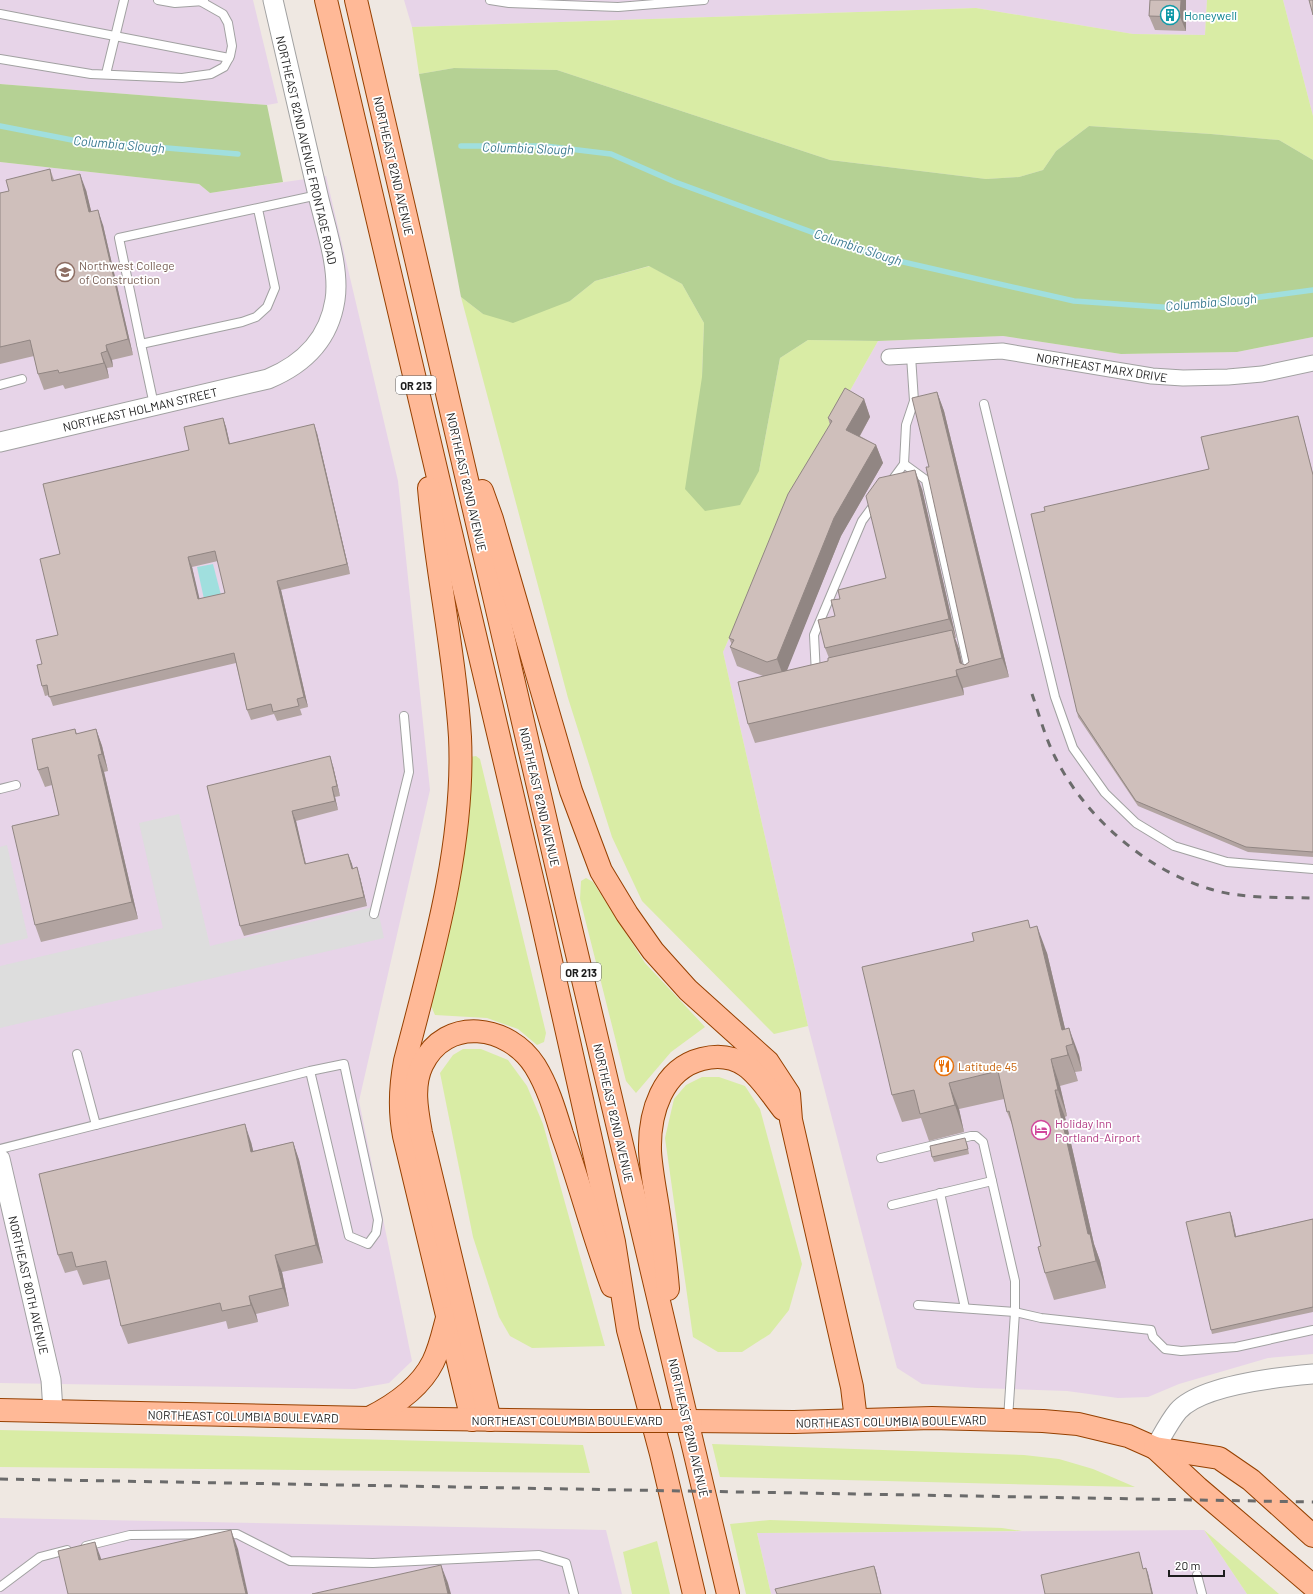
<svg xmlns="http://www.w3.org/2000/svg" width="1313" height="1594" font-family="Barlow,sans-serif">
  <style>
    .industrial { fill: #e7d4e8 }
    .grass { fill: #d9eca5 }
    .forest { fill: #b5d194 }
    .parking { fill: #ddd }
    .water { fill: #a0dfde }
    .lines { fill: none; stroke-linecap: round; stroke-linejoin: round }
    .stream { stroke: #a0dfde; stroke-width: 5.5 }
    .service-casing { stroke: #a1a1a1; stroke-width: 10 }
    .minor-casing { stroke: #a1a1a1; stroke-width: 17 }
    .tertiary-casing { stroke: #a1a1a1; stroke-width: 21 }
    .primary-casing { stroke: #964000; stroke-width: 24 }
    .service { stroke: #fff; stroke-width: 8 }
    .minor { stroke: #fff; stroke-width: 15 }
    .tertiary { stroke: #fff; stroke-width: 19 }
    .primary { stroke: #ffb997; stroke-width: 22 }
    .rail { stroke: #6b6b6b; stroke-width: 3; stroke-dasharray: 8 8; stroke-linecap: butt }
    .primary-bridge-casing { stroke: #964000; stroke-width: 24; stroke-linecap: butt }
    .primary-bridge { stroke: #ffb997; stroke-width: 22 }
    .wall { fill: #b2a4a1; fill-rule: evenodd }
    .shaded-wall { fill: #918683 }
    .building { fill: #cfbfbb; stroke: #918683; fill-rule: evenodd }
    .labels { text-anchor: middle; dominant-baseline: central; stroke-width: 3.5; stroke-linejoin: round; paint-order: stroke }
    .shield { fill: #fff; stroke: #616161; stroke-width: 1 }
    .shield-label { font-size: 11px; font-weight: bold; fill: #1d1d1d }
    .culture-label { font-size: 12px; fill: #0d838f; stroke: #fff; text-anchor: start }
    .street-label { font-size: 12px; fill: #1d1d1d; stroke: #fff }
    .education-label { font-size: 12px; fill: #785e54; stroke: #fff; text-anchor: start }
    .food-label { font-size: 12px; fill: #c56008; stroke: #fff; text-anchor: start }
    .hotel-label { font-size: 12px; fill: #b23c85; stroke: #fff; text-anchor: start }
    .water-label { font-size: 13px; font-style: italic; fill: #3b7b91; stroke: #fff }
  </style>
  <rect width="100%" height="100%" fill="#efe8e2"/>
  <g class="industrial">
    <path d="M0,0H253L278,103L267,105L0,84Z"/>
    <path d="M404,0H1207L1205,35L1133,34L976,8L412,27Z"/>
    <path d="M1283,0H1313V116Z"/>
    <path d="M0,162L199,184L210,193L326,176L398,481L430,790L359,1101L412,1361L389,1383L355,1389L0,1383Z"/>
    <path d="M1003,336L1121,354L1237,352L1313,337V1354L1268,1358L1179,1384L1148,1397L1118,1398L1067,1391L977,1388L922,1384L897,1368L808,1026L723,652L781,520L834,419L878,341Z"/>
    <path d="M0,1518L606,1530L622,1594H0Z"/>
    <path d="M1204,1530L1247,1594H771L757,1533Z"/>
  </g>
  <g class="grass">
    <path d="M1207,0H1283L1313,116V160L1279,140L1211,134L1089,126L1056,151L1043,170L1019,177L986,179L830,160L557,70L454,68L419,74L412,27L976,8L1133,34L1205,35Z"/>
    <path d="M650,266L682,284L704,323L702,377L759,471L780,358L808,340L878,341L834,419L781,520L723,652L808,1026L774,1034L642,901L612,837L568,698L461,297L483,314L570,301L595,281Z"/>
    <path d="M476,756L480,759L546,1033L544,1042L537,1045L518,1029L487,1018L435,1015L431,1006L456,903L465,839L470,757Z"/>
    <path d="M586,878L593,882L645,963L705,1027L671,1052L636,1093L626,1081L580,899L581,881Z"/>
    <path d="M463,1049H481L508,1060L527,1086L543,1124L605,1346L532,1348L510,1336L499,1317L473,1237L440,1073L453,1055Z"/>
    <path d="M702,1077H719L745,1086L760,1109L802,1264L789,1310L770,1334L742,1352H718L693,1337L665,1138L674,1099L686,1085Z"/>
    <path d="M0,1430L583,1445L590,1473L0,1467Z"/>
    <path d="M712,1444L1024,1455L1059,1459L1093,1469L1135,1487L720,1477Z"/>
    <path d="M770,1520L1002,1528L1022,1531L757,1533L771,1594H746L730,1524Z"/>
    <path d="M1204,1530L1279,1594H1247Z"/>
    <path d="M657,1541L670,1594H632L623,1552Z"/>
  </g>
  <g class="forest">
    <path d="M454,68L557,70L830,160L986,179L1019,177L1043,170L1056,151L1089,126L1211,134L1279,140L1313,160V337L1237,352L1121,354L1003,336L878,341L808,340L780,358L759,471L740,505L705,511L685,489L702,377L704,323L682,284L649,266L595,281L570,301L513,323L483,314L461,297L419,74Z"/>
    <path d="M0,84L267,105L283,182L210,193L199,184L0,162Z"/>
  </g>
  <g class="parking">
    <path d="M179,814L210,946L377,906L384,938L0,1028V966L163,928L139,823Z"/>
    <path d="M7,845L28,938L0,945V847Z"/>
  </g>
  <path class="water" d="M213,564L221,595L204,599L197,567Z"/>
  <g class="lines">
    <g class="stream">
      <path d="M0,126L72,140L238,154"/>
      <path d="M461,146H545L611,154L675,182L877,256L1074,301L1176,308L1313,290"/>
    </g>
    <g class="service-casing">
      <g id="service">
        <path d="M158,0L175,3L204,1"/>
        <path d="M490,0L509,3L618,7L704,0"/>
        <path d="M0,14L229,58"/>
        <path d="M0,59L91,74L182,78L211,74L224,67L230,56L232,46L228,23L223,14L200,1"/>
        <path d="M106,74L124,0"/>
        <path d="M258,209L275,288L267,307L256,317L242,322L141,344L119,238L318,195"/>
        <path d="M141,344L154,405"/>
        <path d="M0,385L22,379"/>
        <path d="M984,404L1055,697L1073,748L1105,793L1136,823L1174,846L1227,862L1313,869"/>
        <path d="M904,464L926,480L970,674"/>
        <path d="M890,483L904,464L906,425L914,401L911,356"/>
        <path d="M816,674L814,635L862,521L876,502"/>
        <path d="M0,789L16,785"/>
        <path d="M374,914L409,772L404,716"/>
        <path d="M77,1054L96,1125"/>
        <path d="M0,1149L310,1071L349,1236L368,1244L376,1233L378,1220L344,1064L310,1071"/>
        <path d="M881,1158L971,1136H976L983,1142L1015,1281V1312L1008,1419"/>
        <path d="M940,1193L965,1308"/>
        <path d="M892,1205L992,1181"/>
        <path d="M918,1305L1015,1312L1041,1318L1151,1330L1153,1337L1165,1349L1181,1351L1236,1347L1313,1330"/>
        <path d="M86,1546L130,1535L237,1534L290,1561L373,1563L539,1555L566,1563L574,1594"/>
        <path d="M1197,1575L1202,1594"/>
        <path d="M0,1587L40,1557L67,1550"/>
      </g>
    </g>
    <g class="minor-casing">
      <path id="minor" d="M889,357L1002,351L1152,376L1183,378L1228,377L1262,374L1313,363"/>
    </g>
    <g class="tertiary-casing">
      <g id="tertiary">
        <path d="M0,442L268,379C304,364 329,339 335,300C340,268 325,226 318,195C303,130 288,65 273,0"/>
        <path d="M0,1159L51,1380L53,1411"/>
        <path d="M1155,1448C1162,1436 1169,1422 1178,1411C1201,1385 1279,1377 1313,1374"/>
      </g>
    </g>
    <g class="primary-casing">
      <g id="primary">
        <path d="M326,0L540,912L614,1242L628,1330L661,1454L694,1594"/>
        <path d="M356,0L564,899L728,1594"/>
        <path d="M429,488C436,571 455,653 460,737C465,845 432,957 405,1061C400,1087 399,1110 404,1136L472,1420"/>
        <path d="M482,491L492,519L571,791L601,871L627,914L653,951L688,990L768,1062L789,1094L791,1120L852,1387L856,1420"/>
        <path d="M668,1289C666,1262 662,1235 658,1208C655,1189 651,1169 650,1151C649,1113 662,1069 702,1059C745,1048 761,1081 783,1109"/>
        <path d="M0,1410L369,1418L590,1421"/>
        <path d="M369,1418C393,1406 420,1388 433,1362C440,1348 443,1333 447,1318"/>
        <path d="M490,1420L421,1133C417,1111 412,1086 422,1065C446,1015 509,1025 535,1066C548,1087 555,1111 562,1134C580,1184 593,1236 612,1286"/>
        <path d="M691,1421L794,1422L932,1418L1043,1421L1078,1424L1128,1436L1155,1448L1219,1458L1251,1480L1313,1536"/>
        <path d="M1155,1448L1198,1488L1313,1586"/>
      </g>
    </g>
    <use href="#service" class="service"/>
    <use href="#minor" class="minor"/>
    <use href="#tertiary" class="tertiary"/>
    <use href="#primary" class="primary"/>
    <g class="rail">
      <path d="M1032,694C1039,714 1045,737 1055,757C1085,817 1146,870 1210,889C1241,899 1281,897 1313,898"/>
      <path d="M0,1479L1313,1502"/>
    </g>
    <g class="primary-bridge-casing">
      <path id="primary-bridge" d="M590,1421H691"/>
    </g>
    <use href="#primary-bridge" class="primary-bridge"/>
  </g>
  <g class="wall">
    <path d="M1150,0H1186V31L1155,30L1149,16Z"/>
    <path d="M50,169L54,180L86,190L91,211L103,225L133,355L112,360L113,367L107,368L109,378L65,389L63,385L44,390L38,374L34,356L0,364V193L9,191Z"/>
    <path d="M937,392L944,411L1009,677L963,688L964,695L755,743L748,724L763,676L737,666L730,647L732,645L729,638L830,425L828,418L864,399L870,417L860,436L876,445L883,463L841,536L786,671L828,661L829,658L825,648L840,599L886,578L922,489L956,638H955L959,649L962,664L965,665L969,662L929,467Z"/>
    <path d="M1298,416L1313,474V857L1248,852L1138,806L1078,717L1077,712L1045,511L1209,469Z"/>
    <path d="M223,418L226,427L230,444L317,433L350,574L281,590L308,707L300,709L302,715L277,721L274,714L251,720L247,710L236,663L53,706L49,695L45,696L42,686V664L58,635L60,554L189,450ZM218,561L225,593L199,599L192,567Z"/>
    <path d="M75,729L77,734L96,729L102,746L108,771L104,772L138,919L41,942L35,925L59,815L52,785L45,787L38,770Z"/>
    <path d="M333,766L340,796L335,797L338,810L296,821L306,864L348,854L353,868L360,877L367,906L244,936L240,926L207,786Z"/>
    <path d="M1031,928L1047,953L1065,1029L1079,1055L1082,1071L1075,1072L1078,1081L1060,1086L1067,1116L1065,1117L1094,1244L1100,1261L1106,1288L1054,1300L1045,1273L1041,1246L1013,1127L1007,1112L1004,1099L959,1109L964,1132L929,1141L921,1118L902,1122L892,1095Z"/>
    <path d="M251,1142L253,1151L293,1142L299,1160L323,1263L282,1272L289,1306L256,1314L258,1322L228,1329L226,1321L128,1344L121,1326L110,1279L83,1285L77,1270L65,1273L58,1255Z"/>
    <path d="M967,1143L969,1154L934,1162L932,1157Z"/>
    <path d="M1230,1212L1236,1236L1313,1219V1312L1212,1334L1211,1330Z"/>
  </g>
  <g class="shaded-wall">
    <path d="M1181,0H1186V31L1180,17Z"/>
    <path d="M80,174L86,190L95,227L89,212Z"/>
    <path d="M98,210L103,225L133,355L128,339Z"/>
    <path d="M106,345L112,360L113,367L107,351Z"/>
    <path d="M101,353L107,368L109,378L104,363Z"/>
    <path d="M937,392L944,411L1009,677L1002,658Z"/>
    <path d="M864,399L870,417L853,448L846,430Z"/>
    <path d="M223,418L226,427L232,454L229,444Z"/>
    <path d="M314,424L317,433L350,574L347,564Z"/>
    <path d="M876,445L883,463L841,536L784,678L777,659L834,518Z"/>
    <path d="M915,470L922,489L956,638L949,619Z"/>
    <path d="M188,557L192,567L202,609L198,599Z"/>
    <path d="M277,581L281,590L308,707L304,697Z"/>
    <path d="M952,630L959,649L963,668L960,663Z"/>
    <path d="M956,670L963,688L964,695L957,676Z"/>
    <path d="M96,729L102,746L108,771L102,754Z"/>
    <path d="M98,755L104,772L138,919L132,902Z"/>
    <path d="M330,756L333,766L340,796L337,786Z"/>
    <path d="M332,787L335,797L338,810L335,801Z"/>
    <path d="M292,811L296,821L308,874L305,864Z"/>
    <path d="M348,854L352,864L355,878L352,869Z"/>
    <path d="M357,867L360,877L367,906L364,897Z"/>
    <path d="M1037,926L1047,953L1069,1045L1062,1030Z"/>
    <path d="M1069,1028L1079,1055L1082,1071L1073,1044Z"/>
    <path d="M1066,1046L1075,1072L1078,1081L1068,1055Z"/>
    <path d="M1051,1059L1060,1086L1067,1116L1058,1090Z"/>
    <path d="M949,1083L959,1109L964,1132L955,1105Z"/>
    <path d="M1055,1090L1065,1117L1094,1244L1100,1261L1106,1288L1096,1261L1088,1234Z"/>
    <path d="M245,1124L251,1142L258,1170L251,1152Z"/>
    <path d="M293,1142L299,1160L323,1263L316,1245Z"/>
    <path d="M1230,1212L1232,1217L1237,1241L1235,1237Z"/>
    <path d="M275,1255L282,1272L289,1306L283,1288Z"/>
    <path d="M249,1296L256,1314L258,1322L251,1305Z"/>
    <path d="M231,1530L238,1549L248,1594H246Z"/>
    <path d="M95,1542L102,1561L99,1560Z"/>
    <path d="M441,1565L448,1583L451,1594H448Z"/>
    <path d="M874,1566L876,1571L881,1594Z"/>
    <path d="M1146,1568L1148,1573L1153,1594H1152Z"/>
  </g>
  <g class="building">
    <path d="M1150,0H1181L1180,17L1149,16Z"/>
    <path d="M1309,0H1313V15Z"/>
    <path d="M50,169L52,181L80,174L89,212L98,210L128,339L106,345L107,351L101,353L104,363L59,373L58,370L38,374L30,340L0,347V193L9,191L6,180Z"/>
    <path d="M845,388L864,399L846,430L876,445L834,518L777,659L767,662L730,647L734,640L729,638L788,494L832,421L828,418Z"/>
    <path d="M937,392L1002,658L956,670L957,676L748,724L738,682L828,661V658L952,630L960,663L965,665L969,662L926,467H929L912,398Z"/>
    <path d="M1298,416L1313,475V852L1246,847L1136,801L1077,712L1031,514L1045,511L1044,507L1209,469L1201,437Z"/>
    <path d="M223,418L229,444L314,424L347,564L277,581L304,697L297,699L299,706L273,712L271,704L247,710L234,653L49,697L47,685L42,686L37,665L42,664L36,640L58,635L40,559L60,554L43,484L189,450L184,427ZM215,551L225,593L198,599L188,557Z"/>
    <path d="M915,470L949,619L825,648L818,620L835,616L831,600L840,599L838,590L886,578L866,496L879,478Z"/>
    <path d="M75,729L76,734L96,729L102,754L98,755L132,902L35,925L12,826L59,815L48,767L38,770L32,739Z"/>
    <path d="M330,756L337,786L332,787L335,801L292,811L305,864L348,854L352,869L357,867L364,897L240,926L207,786Z"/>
    <path d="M1028,920L1030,928L1037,926L1062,1030L1069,1028L1073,1044L1066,1046L1068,1055L1051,1059L1058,1090H1055L1088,1234H1090L1096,1261L1045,1273L1038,1247L1041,1246L1009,1111L1007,1112L998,1071L949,1083L955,1105L920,1114L914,1090L892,1095L862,967L974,941L972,933Z"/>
    <path d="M245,1124L251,1152L293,1142L316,1245L275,1255L283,1288L249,1296L251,1305L222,1311L220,1303L121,1326L106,1261L76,1267L72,1252L58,1255L39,1174Z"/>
    <path d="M965,1138L968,1149L932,1157L930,1146Z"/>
    <path d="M1230,1212L1235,1237L1313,1219V1307L1211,1330L1186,1222Z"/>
    <path d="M231,1530L246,1594H68L58,1551L95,1542L99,1560Z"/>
    <path d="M1139,1552L1143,1569L1146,1568L1152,1594H1045L1041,1575Z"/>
    <path d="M441,1565L448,1594H312Z"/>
    <path d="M874,1566L881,1594H777L775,1589Z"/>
  </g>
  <defs>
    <g id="building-ring" transform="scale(1)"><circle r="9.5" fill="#fff" stroke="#0f9aa8" stroke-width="1.5"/><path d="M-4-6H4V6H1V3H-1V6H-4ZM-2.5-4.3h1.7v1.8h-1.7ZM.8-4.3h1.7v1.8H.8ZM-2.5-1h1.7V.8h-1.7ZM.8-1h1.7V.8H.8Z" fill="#0f9aa8"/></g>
    <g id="university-ring" transform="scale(1)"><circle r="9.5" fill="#fff" stroke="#8d6e63" stroke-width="1.5"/><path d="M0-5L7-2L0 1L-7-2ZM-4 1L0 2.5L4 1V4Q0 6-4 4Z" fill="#8d6e63"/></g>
    <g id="restaurant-ring" transform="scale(1)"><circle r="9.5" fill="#fff" stroke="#e8710a" stroke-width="1.5"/><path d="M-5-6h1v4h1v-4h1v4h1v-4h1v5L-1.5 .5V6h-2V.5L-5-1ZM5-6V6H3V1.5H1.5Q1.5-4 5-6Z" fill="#e8710a"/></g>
    <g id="hotel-ring" transform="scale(1)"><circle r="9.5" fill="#fff" stroke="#d1479c" stroke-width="1.5"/><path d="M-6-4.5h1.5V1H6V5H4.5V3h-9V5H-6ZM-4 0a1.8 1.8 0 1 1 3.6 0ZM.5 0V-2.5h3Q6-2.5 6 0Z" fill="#d1479c"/></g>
  </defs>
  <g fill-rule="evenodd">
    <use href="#building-ring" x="1170" y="15"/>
    <use href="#university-ring" x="65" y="272"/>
    <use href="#restaurant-ring" x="944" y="1066"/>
    <use href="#hotel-ring" x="1041" y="1130"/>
  </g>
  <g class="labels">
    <g class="shield">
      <rect x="396" y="376" width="40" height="18" rx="3"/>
      <rect x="561" y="963" width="40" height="18" rx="3"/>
    </g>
    <g class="shield-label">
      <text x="416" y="385">OR 213</text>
      <text x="581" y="972">OR 213</text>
    </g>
    <g class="culture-label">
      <text x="1184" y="15">Honeywell</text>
    </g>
    <g class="street-label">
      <text transform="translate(307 150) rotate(77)">NORTHEAST 82ND AVENUE FRONTAGE ROAD</text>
      <text transform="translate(394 166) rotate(77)">NORTHEAST 82ND AVENUE</text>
      <text transform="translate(1102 367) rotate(9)">NORTHEAST MARX DRIVE</text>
      <text transform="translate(140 409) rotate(-13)">NORTHEAST HOLMAN STREET</text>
      <text transform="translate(467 482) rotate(77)">NORTHEAST 82ND AVENUE</text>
      <text transform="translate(540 797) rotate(77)">NORTHEAST 82ND AVENUE</text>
      <text transform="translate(614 1113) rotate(77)">NORTHEAST 82ND AVENUE</text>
      <text transform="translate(29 1285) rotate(77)">NORTHEAST 80TH AVENUE</text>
      <text transform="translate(243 1416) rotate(1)">NORTHEAST COLUMBIA BOULEVARD</text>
      <text x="567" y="1420">NORTHEAST COLUMBIA BOULEVARD</text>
      <text transform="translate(891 1421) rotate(-1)">NORTHEAST COLUMBIA BOULEVARD</text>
      <text transform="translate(689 1428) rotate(77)">NORTHEAST 82ND AVENUE</text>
    </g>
    <g class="education-label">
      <text x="79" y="265">Northwest College<tspan x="79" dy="14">of Construction</tspan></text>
    </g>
    <g class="food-label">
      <text x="958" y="1066">Latitude 45</text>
    </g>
    <g class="hotel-label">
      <text x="1055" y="1123">Holiday Inn<tspan x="1055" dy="14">Portland-Airport</tspan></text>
    </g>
    <g class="water-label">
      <text transform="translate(119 144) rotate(5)">Columbia Slough</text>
      <text transform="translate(528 148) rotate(2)">Columbia Slough</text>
      <text transform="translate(858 247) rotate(18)">Columbia Slough</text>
      <text transform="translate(1211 302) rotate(-5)">Columbia Slough</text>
    </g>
  </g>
  <path d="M1169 1570v6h55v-6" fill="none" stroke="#1d1d1d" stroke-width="2"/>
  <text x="1175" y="1570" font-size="12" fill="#1d1d1d" stroke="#ffffff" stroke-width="3" paint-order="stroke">20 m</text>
</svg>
